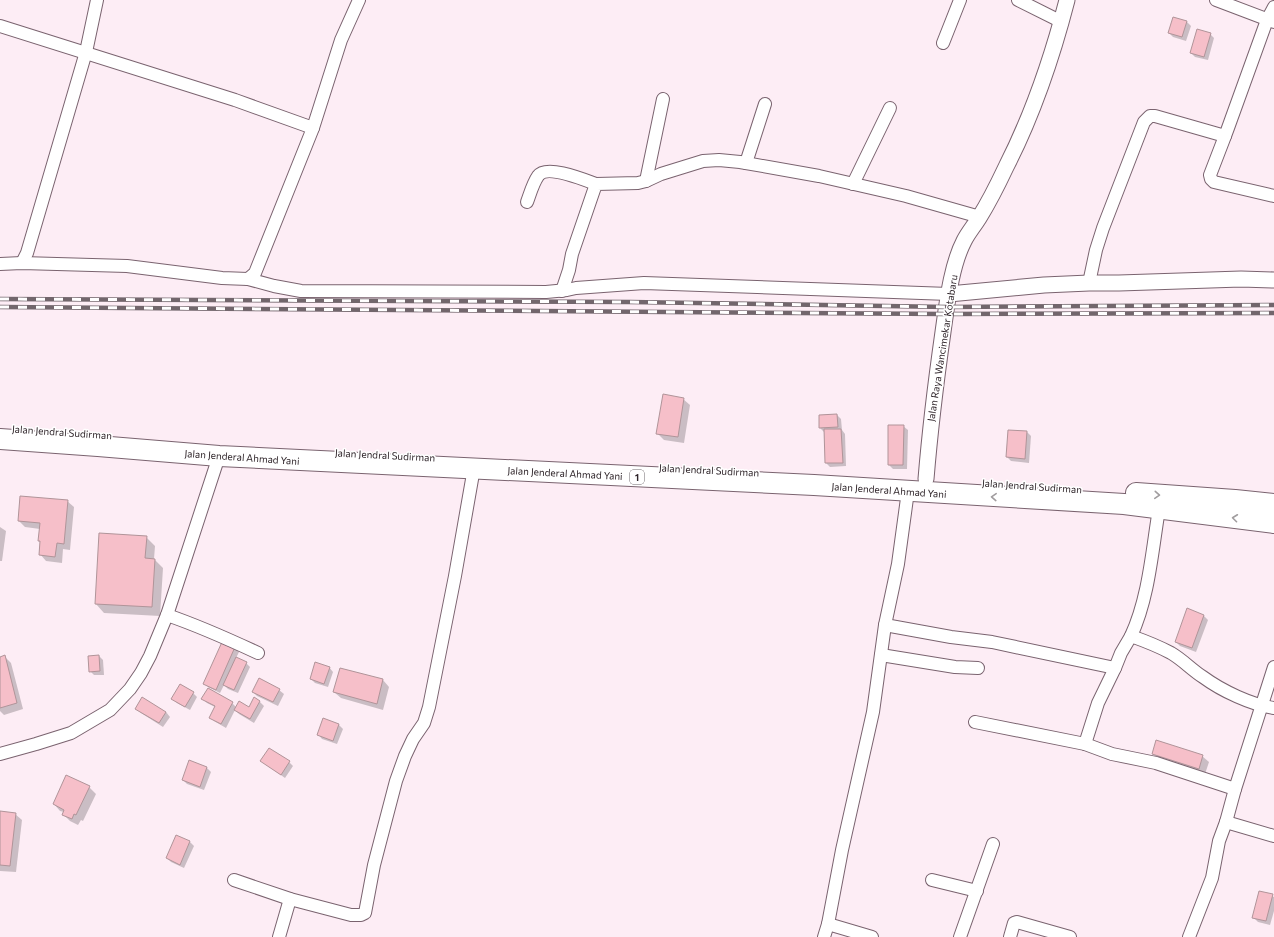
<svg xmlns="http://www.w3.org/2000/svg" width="1274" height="937" font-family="Commissioner,sans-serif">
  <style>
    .shadow { fill: #0003 }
    .building { fill: #f6bfc9; stroke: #b09499 }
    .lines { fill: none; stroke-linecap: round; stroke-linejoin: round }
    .minor-casing { stroke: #7a636f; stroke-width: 14 }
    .tertiary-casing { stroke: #7a636f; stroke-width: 17 }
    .trunk-casing { stroke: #7a636f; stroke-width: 22 }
    .minor { stroke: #fff; stroke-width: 12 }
    .tertiary { stroke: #fff; stroke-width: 15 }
    .trunk { stroke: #fff; stroke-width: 20 }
    .rail-casing { stroke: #72666c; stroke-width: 4.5 }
    .rail { stroke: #fff; stroke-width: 3; stroke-dasharray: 9; stroke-linecap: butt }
    .oneway { stroke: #a19d9f }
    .labels { text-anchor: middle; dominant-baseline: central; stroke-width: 3; stroke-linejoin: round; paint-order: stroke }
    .shield { fill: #fff; stroke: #6d666a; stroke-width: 1 }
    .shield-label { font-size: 9px; font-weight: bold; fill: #2f252a }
    .street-label { font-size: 10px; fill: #2f252a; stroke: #fff }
  </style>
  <rect width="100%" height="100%" fill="#fdedf5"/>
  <g class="shadow">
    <path d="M1187,22L1191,26L1186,41L1173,37L1169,33Z"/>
    <path d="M1210,34L1214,38L1208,60L1195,57L1191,53Z"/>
    <path d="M683,399L690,405L684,443L664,440L658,434Z"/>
    <path d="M837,415L841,419L842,430L845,434L846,466L830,467L826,463L824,432L820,428Z"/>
    <path d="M903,426L908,430L907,469H893L889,465Z"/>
    <path d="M1027,432L1031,436L1029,463L1011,461L1007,457Z"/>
    <path d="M67,501L74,507L70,550L63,549L62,563L46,561L40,554L41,543L39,541L40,529L25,527L19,521Z"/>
    <path d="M0,527L6,531L2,561H0Z"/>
    <path d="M146,537L155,546L154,559L163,568L160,616L104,613L96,604Z"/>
    <path d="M1203,615L1208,620L1196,652L1180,646L1176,642Z"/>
    <path d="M235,648L239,652L236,658L246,663L250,667L238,693L228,689L224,685L220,693L208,687L204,683Z"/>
    <path d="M4,656L11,663L23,709L4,715L0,711V658Z"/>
    <path d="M99,656L103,660L104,675H94L90,671Z"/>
    <path d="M329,667L333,672L328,687L315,683L311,679Z"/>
    <path d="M341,669L383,680L389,687L383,710L341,698L334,692Z"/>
    <path d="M180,686L193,693L197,697L190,710L177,703L173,699Z"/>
    <path d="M279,690L284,694L278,706L257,696L253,692Z"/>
    <path d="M203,699L232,703L236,707L249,708L259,701L264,706L254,723L239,714L235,710L226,728L214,721L210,717L215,707L207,703Z"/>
    <path d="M136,709L166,712L170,717L163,727L141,713Z"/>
    <path d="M339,725L343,729L337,744L322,739L318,734Z"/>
    <path d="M1153,754L1202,756L1209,762L1205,774L1159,760Z"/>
    <path d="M261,761L289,762L293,766L285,778Z"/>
    <path d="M190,762L207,768L211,772L204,790L187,784L183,780Z"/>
    <path d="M89,787L96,794L83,821L81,820L78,825L70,821L63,814L64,812L60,811L54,804Z"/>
    <path d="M0,812L15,814L22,820L16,872L0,871Z"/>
    <path d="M190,842L194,846L184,868L171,862L167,858Z"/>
    <path d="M1260,892L1274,897V911L1270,925L1258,922L1253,917Z"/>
  </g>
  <g class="building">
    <path d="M1173,17L1187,21L1182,37L1168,33Z"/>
    <path d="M1197,29L1211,33L1204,57L1190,53Z"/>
    <path d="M663,394L684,398L678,437L656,434Z"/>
    <path d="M837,414L838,427L819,428V415Z"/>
    <path d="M888,425H904L903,465H888Z"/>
    <path d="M824,429H841L843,463H825Z"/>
    <path d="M1008,430L1027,431L1025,459L1006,457Z"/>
    <path d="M20,496L68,500L64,544L57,543L55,557L39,555L40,541H38L40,523L18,521Z"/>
    <path d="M99,533L147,536L145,558L155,559L152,607L95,604Z"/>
    <path d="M1187,608L1204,615L1192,648L1175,642Z"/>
    <path d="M222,642L235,647L216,690L203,684Z"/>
    <path d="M5,655L17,703L0,708V657Z"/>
    <path d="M99,655L100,671L89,672L88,656Z"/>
    <path d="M236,657L247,662L234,690L223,685Z"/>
    <path d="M315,662L330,667L324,684L310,679Z"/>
    <path d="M340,668L383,679L377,704L333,692Z"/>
    <path d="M259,678L280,689L273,702L252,692Z"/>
    <path d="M180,684L194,692L185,707L171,699Z"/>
    <path d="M208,688L233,702L221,724L209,718L215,706L201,699Z"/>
    <path d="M142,697L166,712L159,723L135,709Z"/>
    <path d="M254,697L260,701L250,719L234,710L239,701L249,707Z"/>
    <path d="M323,718L339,724L333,741L317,735Z"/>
    <path d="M1156,740L1203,755L1199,769L1152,754Z"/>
    <path d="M269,748L290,761L281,775L260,761Z"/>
    <path d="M189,760L207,767L200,787L182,780Z"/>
    <path d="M66,775L90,786L76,815L74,814L72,819L62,815L64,810L53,804Z"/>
    <path d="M0,811L16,813L10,866L0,865Z"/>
    <path d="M176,835L190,841L180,865L166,858Z"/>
    <path d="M1259,891L1273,894L1266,921L1252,918Z"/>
  </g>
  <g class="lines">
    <g class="minor-casing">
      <g id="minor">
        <path d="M1018,0L1062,22"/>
        <path d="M1216,0L1274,22"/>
        <path d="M0,26L235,100L313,128L341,40L359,0"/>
        <path d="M943,43L960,0"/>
        <path d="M1225,136L1210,175L1211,179L1214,182L1274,196"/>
        <path d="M746,163L765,104"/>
        <path d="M646,181L663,99"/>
        <path d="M853,184L890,108"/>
        <path d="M527,202C530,194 533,183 538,176C546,164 585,180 596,184"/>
        <path d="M22,263L27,253L86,52L97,0"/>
        <path d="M0,264L22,263L127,266L222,278L248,279L274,286L301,291L546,292L567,290L576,288L644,283L949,294"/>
        <path d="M248,279L255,273L313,128"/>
        <path d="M1089,283L1096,250L1103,228L1144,122L1150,116H1155L1225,136L1228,128L1267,20L1274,7"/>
        <path d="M562,291L569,270L572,254L596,184L638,183L646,181L661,174L703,161L719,160L740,162L819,176L906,196L980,217"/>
        <path d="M167,615C199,626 228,639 258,653"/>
        <path d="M885,625L951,637L992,642L1115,668L1121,653L1131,636C1145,641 1158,646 1171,653C1183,660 1192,670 1203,677C1222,691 1252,705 1274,708"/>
        <path d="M1131,636C1149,597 1152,551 1159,509"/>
        <path d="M881,655L955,667L978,668"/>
        <path d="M975,722L1085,744L1112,754L1156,763L1235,789"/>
        <path d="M1085,744L1098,703L1115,668"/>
        <path d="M0,754L36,744L71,733L110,710L130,689L141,673L150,656L167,615L219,456"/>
        <path d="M1226,822L1274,836"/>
        <path d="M234,880L290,899L351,915H361L365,913L374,865L396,781L405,756L413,739L424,723L429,707L455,576L474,468"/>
        <path d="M932,880L977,891"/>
        <path d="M828,924L872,937"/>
        <path d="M279,937L290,899"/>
        <path d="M824,937L828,924L842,850L873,712L885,625L898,564L908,491"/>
        <path d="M960,937L993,844"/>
        <path d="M1010,937L1014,923L1017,922L1070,937"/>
        <path d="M1189,937L1212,878L1219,841L1226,822L1235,789L1274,667"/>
      </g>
    </g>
    <g class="tertiary-casing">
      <g id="tertiary">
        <path d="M949,294L1044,285L1089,283H1119L1241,279L1274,280"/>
        <path d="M926,479C930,430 936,381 943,332C947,304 951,266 964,241C968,233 974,226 979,218C989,202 998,184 1006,167C1033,114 1052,58 1067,0"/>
      </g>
    </g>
    <g class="trunk-casing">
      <g id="trunk">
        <path d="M0,439L98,446L219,456L814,485L1124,504L1274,523"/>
        <path d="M1136,493L1235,500L1274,504"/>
      </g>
    </g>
    <use href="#minor" class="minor"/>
    <use href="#tertiary" class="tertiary"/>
    <use href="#trunk" class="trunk"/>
    <g class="rail-casing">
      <g id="rail">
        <path d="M0,299L630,302L947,307L1274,305"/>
        <path d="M0,307L945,314L1274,313"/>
      </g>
    </g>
    <use href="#rail" class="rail"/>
  </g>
  <defs><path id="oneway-chevron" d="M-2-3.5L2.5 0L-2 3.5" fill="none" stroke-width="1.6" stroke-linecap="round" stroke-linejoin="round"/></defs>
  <g class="oneway">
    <use href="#oneway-chevron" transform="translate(1157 495) rotate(4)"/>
    <use href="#oneway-chevron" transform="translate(994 497) rotate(-177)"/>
    <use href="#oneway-chevron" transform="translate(1235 518) rotate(-173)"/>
  </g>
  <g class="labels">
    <rect class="shield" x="630" y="470" width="14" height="14" rx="3"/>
    <g class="shield-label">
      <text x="637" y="477">1</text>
    </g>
    <g class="street-label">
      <text transform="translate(942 348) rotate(-81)">Jalan Raya Wancimekar Kotabaru</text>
      <text transform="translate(62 432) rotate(4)">Jalan Jendral Sudirman</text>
      <text transform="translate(385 455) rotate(3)">Jalan Jendral Sudirman</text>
      <text transform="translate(242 457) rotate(4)">Jalan Jenderal Ahmad Yani</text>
      <text transform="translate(709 470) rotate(3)">Jalan Jendral Sudirman</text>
      <text transform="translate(565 473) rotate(3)">Jalan Jenderal Ahmad Yani</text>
      <text transform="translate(1032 486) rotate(4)">Jalan Jendral Sudirman</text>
      <text transform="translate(889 490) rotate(4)">Jalan Jenderal Ahmad Yani</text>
    </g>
  </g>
</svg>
